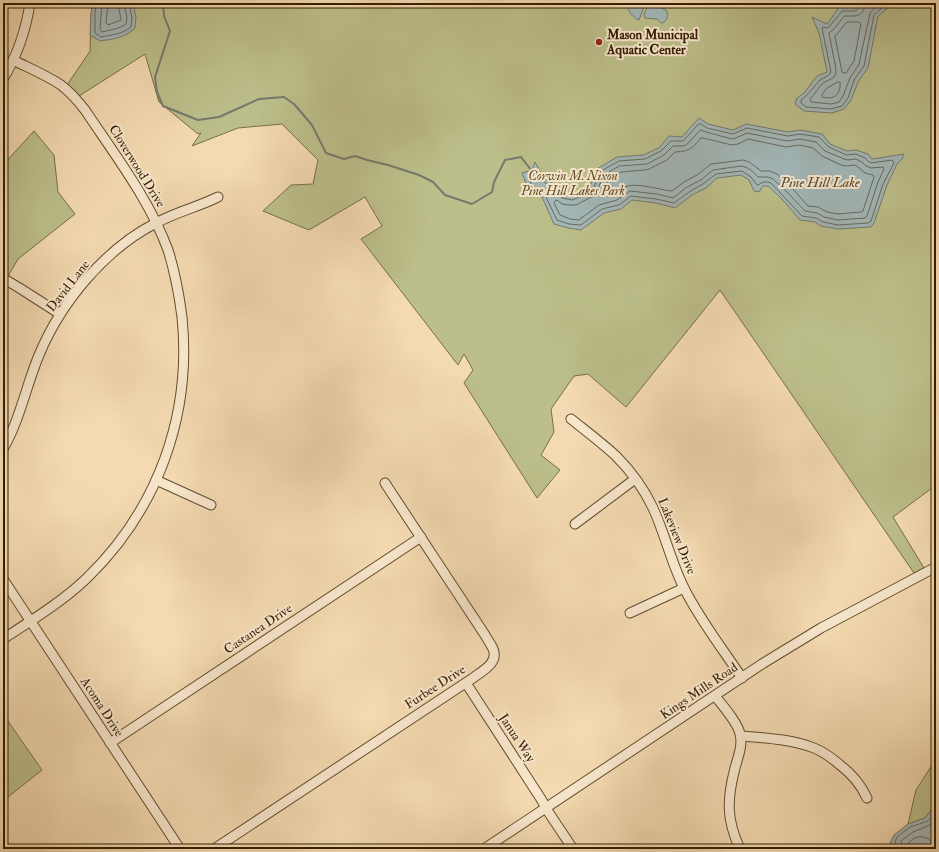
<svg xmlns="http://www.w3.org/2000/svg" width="939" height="852" font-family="'IM FELL Double Pica',serif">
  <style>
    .green { fill: #bcbf8b; stroke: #786e46 }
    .water { fill: #a2b7b8; stroke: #767a6e }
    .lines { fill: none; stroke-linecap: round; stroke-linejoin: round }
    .shore { stroke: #6a6a5c; stroke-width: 1 }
    .stream { stroke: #767a6e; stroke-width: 2 }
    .minor-casing { stroke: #634d2c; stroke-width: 11 }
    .minor { stroke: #f8e7cd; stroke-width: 9 }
    .poi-dot { fill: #8f2418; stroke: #f8e7cd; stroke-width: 1.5 }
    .labels { text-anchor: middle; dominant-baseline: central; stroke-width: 4; stroke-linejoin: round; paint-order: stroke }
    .poi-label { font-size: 13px; font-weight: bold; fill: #331e00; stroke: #f8e7cd; text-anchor: start }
    .street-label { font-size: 13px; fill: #331e00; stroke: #f8e7cd }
    .park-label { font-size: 13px; font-style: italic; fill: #5c4e2a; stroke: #f8e7cd }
    .water-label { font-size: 14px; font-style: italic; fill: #544c37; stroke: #f8e7cd }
  </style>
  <rect width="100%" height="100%" fill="#f4dab2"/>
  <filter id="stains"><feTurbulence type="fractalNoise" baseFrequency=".005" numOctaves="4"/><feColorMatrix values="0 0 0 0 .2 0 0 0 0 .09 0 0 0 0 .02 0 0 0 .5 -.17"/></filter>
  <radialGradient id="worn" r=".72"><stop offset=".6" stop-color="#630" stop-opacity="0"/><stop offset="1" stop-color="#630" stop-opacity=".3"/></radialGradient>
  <g class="green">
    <path d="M93,3H936V485L893,517L924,568L914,573L720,290L626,407L588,374L574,376L551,409L554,432L541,455L560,470L537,498L464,383L473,370L464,354L458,365L361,239L382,226L365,197L309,230L263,211L291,185L313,184L318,160L282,124L238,128L192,146L201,133L198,134L159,102L145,54L76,98L65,88L90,51L91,14Z"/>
    <path d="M34,131L54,155L58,192L75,214L18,259L3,285V165Z"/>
    <path d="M3,714L42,770L3,801Z"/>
    <path d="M936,759V804L925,818L908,824L916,790Z"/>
  </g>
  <g class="water">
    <path d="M93,3H133L136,18L135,28C125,38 113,39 100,41L90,35L91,14Z"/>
    <path d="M628,3H648L657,7L658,4L656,3H675C671,9 666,4 660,5V7L666,10L668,14C667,18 666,23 661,23L657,19L645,18L644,14L647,8L645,7L643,9L639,20C632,17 627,11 628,3Z"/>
    <path d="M857,3H889L887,9L878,16L868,68L858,82L851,100L844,109L832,113L804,111L795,104L797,98L804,93L817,76L827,72L819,33L812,17L827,24L840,6L855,7Z"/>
    <path d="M699,118L708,124L733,130L746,124L788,132L800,130L822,134L830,144L847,151L856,150L868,154L872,159L904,154L902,159L897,164L887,185L874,223L871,227L838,229L821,226L815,222L800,220L781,198L768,186H763L759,192L754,191L749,180L741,175L717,178L706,188L692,195L675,208L656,203L632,200L621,209L604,213L581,230L568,228L554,224L542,197L527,186L522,173L532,170L535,162L544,178L557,186L564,195L572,196L589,188L597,169L617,157L643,155L659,148L669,136L682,137Z"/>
    <path d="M936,804V849H928L920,845L914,849H895L890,843L894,835L908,824L925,818Z"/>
  </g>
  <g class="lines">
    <g class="shore">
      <path d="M96,3L95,14V33L101,37C111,35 123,34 131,27L132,18L129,3"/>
      <path d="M102,3L100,29L102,32C110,30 119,29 126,24L127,18L124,3"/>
      <path d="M108,3L106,23L108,25L121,20L118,3"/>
      <path d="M860,3V6L857,10L854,11H842L829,27L827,28L823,27L822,28L831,72L829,75L820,80L807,95L801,100V103L806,107L831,109L842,106L848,98L854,80L864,66L874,15L883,7L885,3"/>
      <path d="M865,3C864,18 855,16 844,16L834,29L829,33L836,69C836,81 829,78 822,84C818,88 814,95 810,99L811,102L831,104L839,102L843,96L850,78L859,64L870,13L879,3"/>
      <path d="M847,22H859L861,24L854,61L846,73H844L842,72L835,37Z"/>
      <path d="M838,82H840C841,95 834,100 822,97V95L826,89Z"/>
      <path d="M699,124H701L707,128L733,134L747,128L788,136L800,134L819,137L829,147L846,155L856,154L865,158L869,162L871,163L892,160L893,161L894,163L883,184L871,221L868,223L838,225L823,222L816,218L802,216L771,183L768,182H763L758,185H757L751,177L742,171L716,174L703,184L689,192L674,203L656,199L631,196L619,205L602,209L581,225L569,224L557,220L545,195L531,184L528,177L529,175L536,173L541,180L555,189L562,198L573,200L590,191L593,189L601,171L619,161L645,159L661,151L671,141H682L684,140Z"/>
      <path d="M701,130L706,132L732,139L736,138L747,133L787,141L800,139L816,142L825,151L844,159L848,160L856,159L862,162L866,166L871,168L883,167L884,169L878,182L867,216L865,218L838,220L824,217L817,213L805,211L787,192L773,179L768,177H758C754,172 748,167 741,166L713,170L701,180L687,187L673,198L657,194L630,191L617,200L599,205L579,220L570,219L560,215L554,203L555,201L557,200L562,204L570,205H576L595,195L597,191L604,175L619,166L647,164L664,155L673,146H683L686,145Z"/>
      <path d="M701,138H703L732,145L738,144L748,139L786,147L800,145L813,148L822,156L841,165L846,166L855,165L858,167L865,173L873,175L874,177L863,211L861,212L838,214L827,212L818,207L808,206L792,188L777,174L770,171H761L749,162L743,160L711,164L697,175L684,182L672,191C661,190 638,183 628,186C618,188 613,199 602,196V194L609,179L621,172L645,170L649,169L667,160L675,152C691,151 691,149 701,138Z"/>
      <path d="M898,849L897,846L895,842L897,837L910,827L928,821L936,811"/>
      <path d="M903,849L901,842L902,840L913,832L930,825L936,819"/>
      <path d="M907,849C909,832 933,833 934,849"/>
    </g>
    <path class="stream" d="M163,3L164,16L170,31L155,77L157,92L163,106L198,120L219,117L259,99L284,97L294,104L312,125L326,153L344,159L355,156L367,160L388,165L419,175L433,182L445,195L472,204L492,192L494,182L505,160L521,157L532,171"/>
    <g class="minor-casing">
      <g id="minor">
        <path d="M3,79C17,56 26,30 30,3"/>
        <path d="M6,280L21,289L60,314"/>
        <path d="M571,419C586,431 602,443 616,456C631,471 644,489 653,508C665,534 671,562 684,588C700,620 722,648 742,678"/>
        <path d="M3,449C20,420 26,386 39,355C61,302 105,249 156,223C176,212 198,207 218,197"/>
        <path d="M156,480L211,505"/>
        <path d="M575,524L635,479"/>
        <path d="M3,579L180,849"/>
        <path d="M630,613L684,588"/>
        <path d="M3,639C32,620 62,602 87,578C158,509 192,415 182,317C179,294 175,272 168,250C149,199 115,155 85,110C78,101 70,92 61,85C46,75 29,68 13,60"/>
        <path d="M466,683L541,799L549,813L573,849"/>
        <path d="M715,696C723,706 738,723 740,734C743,745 738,757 735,768C727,799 726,819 740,849"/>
        <path d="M741,736C765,738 791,739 814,748C824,752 832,758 840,765C852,774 861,785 867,798"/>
        <path d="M110,743L421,537"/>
        <path d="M214,849L473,678C482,671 499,663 493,649C491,644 487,639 485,635L385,483"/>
        <path d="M484,849L762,664L821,628L936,567"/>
      </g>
    </g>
    <use href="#minor" class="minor"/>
  </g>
  <circle class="poi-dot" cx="599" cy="42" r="4"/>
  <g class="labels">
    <g class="poi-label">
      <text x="607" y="35">Mason Municipal<tspan x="607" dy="15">Aquatic Center</tspan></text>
    </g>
    <g class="street-label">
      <text transform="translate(137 166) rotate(58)">Cloverwood Drive</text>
      <text transform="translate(68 286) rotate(-52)">David Lane</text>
      <text transform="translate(677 536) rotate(68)">Lakeview Drive</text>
      <text transform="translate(258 629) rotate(-34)">Castanea Drive</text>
      <text transform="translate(435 687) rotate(-33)">Furbee Drive</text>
      <text transform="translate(699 691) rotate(-34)">Kings Mills Road</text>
      <text transform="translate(102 707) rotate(57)">Acoma Drive</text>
      <text transform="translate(517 738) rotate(57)">Janua Way</text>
    </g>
    <g class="park-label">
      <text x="573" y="176">Corwin M. Nixon<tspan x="573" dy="15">Pine Hill Lakes Park</tspan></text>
    </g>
    <g class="water-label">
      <text x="820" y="182">Pine Hill Lake</text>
    </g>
  </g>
  <rect width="939" height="852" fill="none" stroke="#f4dab2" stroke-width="16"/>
  <rect x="4" y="4" width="931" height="844" fill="none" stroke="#331e00" stroke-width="2"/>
  <rect x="8" y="8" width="923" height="836" fill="none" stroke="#331e00"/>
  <rect width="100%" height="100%" filter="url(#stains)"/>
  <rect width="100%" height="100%" fill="url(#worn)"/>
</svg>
